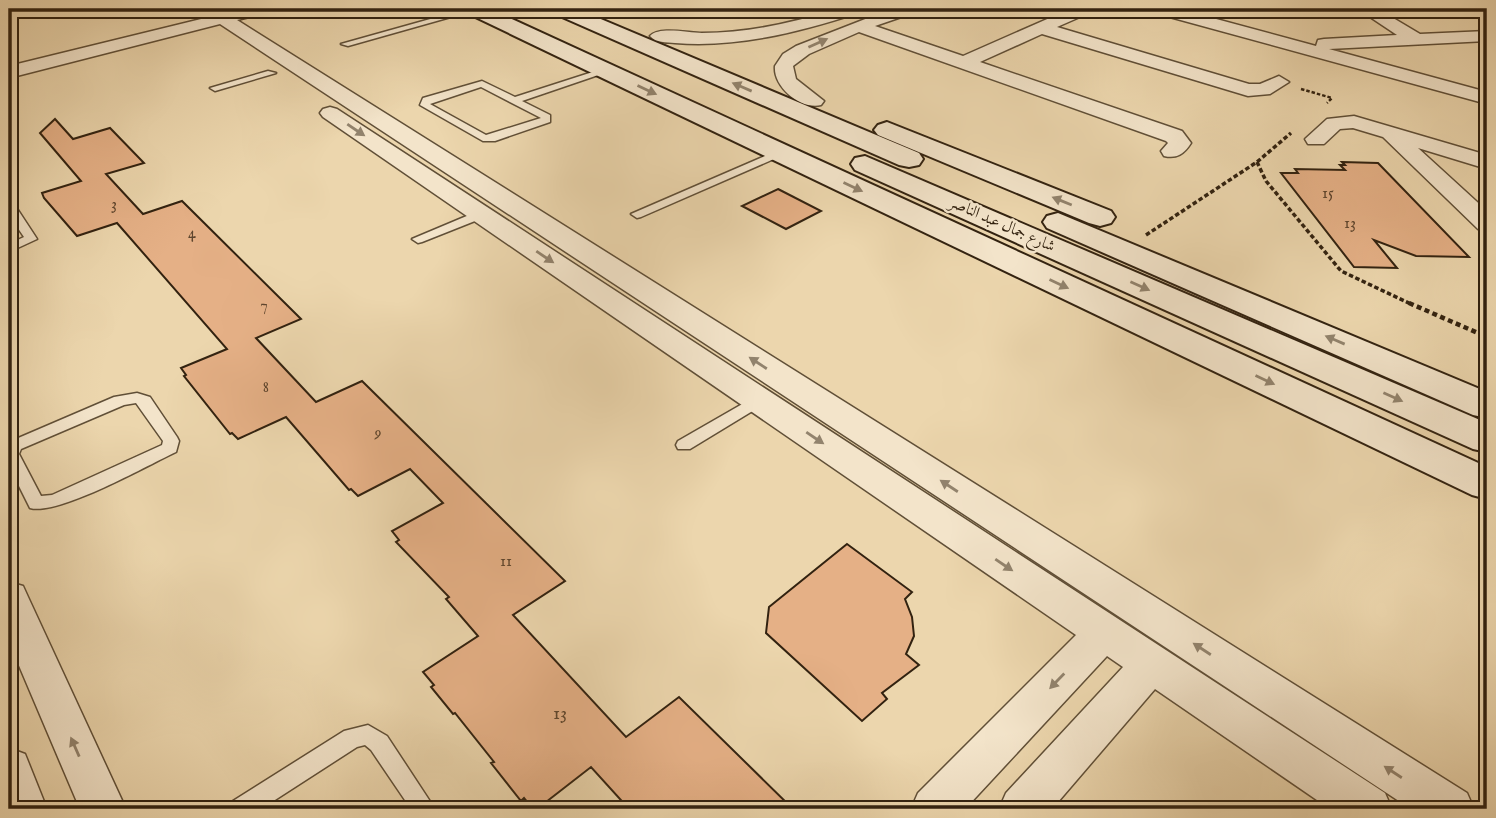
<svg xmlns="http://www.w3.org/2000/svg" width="1496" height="818" font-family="'IM FELL English',Amiri,serif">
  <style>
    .building { fill: #e5b086; stroke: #322210; stroke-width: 2 }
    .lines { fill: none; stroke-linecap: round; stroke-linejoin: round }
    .lane-casing { stroke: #604f37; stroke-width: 3 }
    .street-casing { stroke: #604f37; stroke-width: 3 }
    .secondary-casing { stroke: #322210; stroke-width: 4 }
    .path-far2 { stroke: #322210; stroke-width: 2.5; stroke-dasharray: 3.5 2; stroke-linecap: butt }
    .path-far1 { stroke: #322210; stroke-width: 3.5; stroke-dasharray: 4.5 2.5; stroke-linecap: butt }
    .path { stroke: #322210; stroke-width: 4.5; stroke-dasharray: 5 3.5; stroke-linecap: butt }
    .lane { fill: #f3e4ca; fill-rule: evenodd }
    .street { fill: #f3e4ca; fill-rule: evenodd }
    .secondary { fill: #f3e4ca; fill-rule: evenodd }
    .oneway { fill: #92836d }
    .labels { text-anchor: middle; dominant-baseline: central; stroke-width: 5; stroke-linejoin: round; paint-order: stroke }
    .number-label { font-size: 16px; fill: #5f462e }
    .far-street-label { font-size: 16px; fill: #322210; stroke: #f3e4ca }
    .near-number-label { font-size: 19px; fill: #5f462e }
  </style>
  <rect width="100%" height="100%" fill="#ecd6ad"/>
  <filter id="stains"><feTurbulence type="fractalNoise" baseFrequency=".00286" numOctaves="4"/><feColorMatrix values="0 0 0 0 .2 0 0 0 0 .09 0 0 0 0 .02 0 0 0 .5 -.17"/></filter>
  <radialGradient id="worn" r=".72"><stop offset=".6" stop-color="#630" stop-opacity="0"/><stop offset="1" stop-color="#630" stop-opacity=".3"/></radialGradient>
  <g class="building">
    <path d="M55,119L73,139L110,128L144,163L106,174L143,214L182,201L301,319L256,338L316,402L362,381L565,581L513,615L626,737L679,697L793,809H629L591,767L537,809H533L524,798L521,801L491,763L494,762L455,713L453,714L431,687L434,685L423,672L478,636L446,599L449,597L396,542L399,540L392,531L443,503L410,469L358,496L351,489L349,490L286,417L238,439L232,433L230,434L184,376L186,375L181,368L227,349L117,223L77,236L44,198L42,193L81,181L40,133Z"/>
    <path d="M1342,162L1378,163L1469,257L1416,256L1374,240L1397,268L1354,267L1281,173H1298L1295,169L1345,170L1340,165H1345Z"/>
    <path d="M778,189L821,211L786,229L742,206Z"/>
    <path d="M847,544L912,592L905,599L912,617L914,636L906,654L919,665L882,693L887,699L862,721L766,633L769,607Z"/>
  </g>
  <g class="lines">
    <g class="lane-casing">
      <g id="lane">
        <path d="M466,9H479L348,46L341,44Z"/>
        <path d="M602,69L610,71L522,101L550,115V122L495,141H483L420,105L423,98L482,81L515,97ZM481,87L541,118L486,135L430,104Z"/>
        <path d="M268,71L276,73L215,91L210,88Z"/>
        <path d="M779,150L783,151V155L641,217L637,218L631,214Z"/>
        <path d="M9,207L18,210L37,239L9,252V244L24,237L9,215Z"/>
        <path d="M481,210L485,211V217L422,242L418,243L412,239Z"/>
        <path d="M137,393L150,397L177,437L179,441L176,452C146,466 58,516 30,508L9,466V442L114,397ZM136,403L163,441L162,445L52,495L41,496L19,454L21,449L124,405Z"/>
        <path d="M758,395L766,400L764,404L690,449H678L676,445L678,441Z"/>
        <path d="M368,725L387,736L435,809H411L371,750L365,745L357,747L261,809H230L233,801L344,731Z"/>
      </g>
    </g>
    <g class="street-casing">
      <g id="street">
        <path d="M242,9H269L267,13L237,20L1467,793L1474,809H1411L220,24L9,78V66Z"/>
        <path d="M836,9H860L858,13C799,32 738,48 675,43C666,42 656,43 650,36C659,26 689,33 702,33C748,33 793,23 836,9Z"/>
        <path d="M891,9H915L913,13L875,26L963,56L1070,9H1091L1089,13L1057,27L1249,84H1260L1279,76L1289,82L1270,94L1248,96L1042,34L980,62L1182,131L1191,143C1184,154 1177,159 1164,156L1161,151L1168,143L1166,141L859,32L809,54L793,66L796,79L824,101L821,105C801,110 773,87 775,66L783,54L796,46Z"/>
        <path d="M1153,9H1179L1316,46L1318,40L1324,39L1397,35L1358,9H1378L1420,34L1487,31V41L1329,49L1487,92V104L1155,13Z"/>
        <path d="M330,107L337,109L1385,793L1392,809H1330L1155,689L1052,809H999L1006,793L1123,667L1107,656L965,809H911L918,793L1076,635L323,117L320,113L323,109Z"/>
        <path d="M1354,116L1487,155V169L1418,148L1487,211V231L1478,229L1383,137L1353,128L1340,129L1324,144H1308L1305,139L1327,119Z"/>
        <path d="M9,582L23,586L28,597L126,809H80L9,642Z"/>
        <path d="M9,748L25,754L47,809H9Z"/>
      </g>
    </g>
    <g class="secondary-casing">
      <g id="secondary">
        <path d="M464,9H490L1487,467V499L1472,495L467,13Z"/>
        <path d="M550,9H577L919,153L923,159L919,165L909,167L899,165L553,13Z"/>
        <path d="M887,122L1111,211L1115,217L1111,223L1100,226L1089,223L878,135L874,130L878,125Z"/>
        <path d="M865,156L1487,423V452L1473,449L855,170L851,164L855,158Z"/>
        <path d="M1058,213L1487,392V418L1473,415L1047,228L1043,222L1047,216Z"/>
      </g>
    </g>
    <path class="path-far2" d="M1301,89L1332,98L1327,103"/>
    <g class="path-far1">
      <path d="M1257,162L1266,181L1341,271L1413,305"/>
      <path d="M1146,235L1257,162L1291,133"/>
    </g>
    <path class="path" d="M1409,303L1487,337"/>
    <use href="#lane" class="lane"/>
    <use href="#street" class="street"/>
    <use href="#secondary" class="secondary"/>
  </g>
  <defs><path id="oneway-solid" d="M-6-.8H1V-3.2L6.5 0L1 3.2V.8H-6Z" transform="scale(1.75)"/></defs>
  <g class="oneway">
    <use href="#oneway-solid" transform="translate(818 43) rotate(-24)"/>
    <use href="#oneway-solid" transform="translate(742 87) rotate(-157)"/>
    <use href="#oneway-solid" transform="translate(647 90) rotate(25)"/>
    <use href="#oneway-solid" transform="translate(356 130) rotate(34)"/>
    <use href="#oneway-solid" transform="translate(853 187) rotate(25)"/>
    <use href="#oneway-solid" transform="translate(1062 201) rotate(-158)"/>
    <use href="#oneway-solid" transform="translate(545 257) rotate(34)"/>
    <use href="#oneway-solid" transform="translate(1059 284) rotate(25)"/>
    <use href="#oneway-solid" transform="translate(1140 286) rotate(24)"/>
    <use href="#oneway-solid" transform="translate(1335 340) rotate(-157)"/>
    <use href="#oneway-solid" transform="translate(758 363) rotate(-147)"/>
    <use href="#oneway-solid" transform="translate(1265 380) rotate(25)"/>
    <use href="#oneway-solid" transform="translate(1393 397) rotate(24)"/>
    <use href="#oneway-solid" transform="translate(815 438) rotate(34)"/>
    <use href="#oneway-solid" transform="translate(949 486) rotate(-147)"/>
    <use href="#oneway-solid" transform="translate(1004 565) rotate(34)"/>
    <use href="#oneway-solid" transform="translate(1202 649) rotate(-147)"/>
    <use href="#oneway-solid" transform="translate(1057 681) rotate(134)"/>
    <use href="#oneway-solid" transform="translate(75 747) rotate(-114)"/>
    <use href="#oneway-solid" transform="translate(1393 772) rotate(-147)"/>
  </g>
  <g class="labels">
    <g class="number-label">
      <text x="1328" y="194">15</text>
      <text x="114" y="205">3</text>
      <text x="1350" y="224">13</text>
      <text x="192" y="234">4</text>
      <text x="264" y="306">7</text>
      <text x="266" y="388">8</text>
      <text x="378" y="434">9</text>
      <text x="506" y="562">11</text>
    </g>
    <g class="far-street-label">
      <text transform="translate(1002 225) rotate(24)">شارع جمال عبد الناصر</text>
    </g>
    <g class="near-number-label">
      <text x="560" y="714">13</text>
    </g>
  </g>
  <rect width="1496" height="818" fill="none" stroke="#ecd6ad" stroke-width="35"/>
  <rect x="10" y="10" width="1475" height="797" fill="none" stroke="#322210" stroke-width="3.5"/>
  <rect x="18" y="18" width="1461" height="783" fill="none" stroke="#322210" stroke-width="2"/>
  <rect width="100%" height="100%" filter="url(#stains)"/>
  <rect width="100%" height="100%" fill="url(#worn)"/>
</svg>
